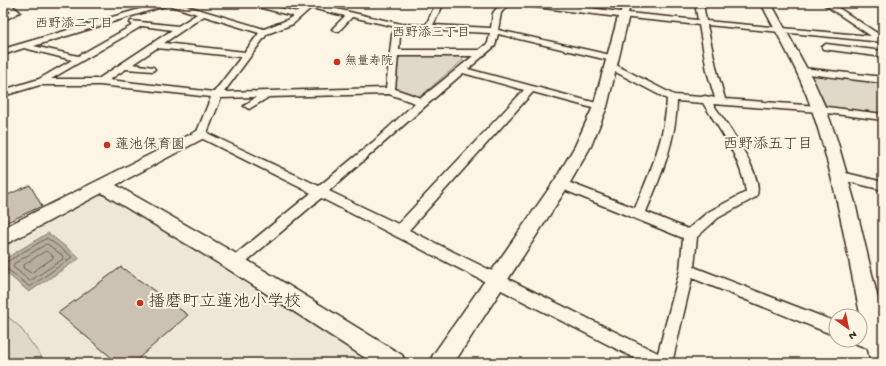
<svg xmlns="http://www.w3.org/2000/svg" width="886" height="366" font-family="'Gochi Hand','Klee One',sans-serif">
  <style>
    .built { fill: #eee6d6 }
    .green { fill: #e0d8c8; stroke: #8e8173 }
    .water { fill: #b7ad9e; stroke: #85796b }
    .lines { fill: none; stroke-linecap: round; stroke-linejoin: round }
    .shore { stroke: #6d5e51; stroke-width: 1 }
    .building { fill: #ccc2b3; stroke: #3b2a1e }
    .street-casing { stroke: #3b2a1e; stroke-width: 3 }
    .secondary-casing { stroke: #3b2a1e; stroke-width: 3 }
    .street { fill: #fcf5e5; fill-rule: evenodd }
    .secondary { fill: #fcf5e5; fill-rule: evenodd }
    .poi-dot { fill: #c8321e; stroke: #fcf5e5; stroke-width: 1.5 }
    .labels { text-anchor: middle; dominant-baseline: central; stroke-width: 4; stroke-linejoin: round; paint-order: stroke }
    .far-poi-label { font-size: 12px; fill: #3b2a1e; stroke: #fcf5e5; text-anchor: start }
    .far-neighbourhood-label { font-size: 13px; fill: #3b2a1e; stroke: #fcf5e5 }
    .poi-label { font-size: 14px; fill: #3b2a1e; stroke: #fcf5e5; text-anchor: start }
    .neighbourhood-label { font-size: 15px; fill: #3b2a1e; stroke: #fcf5e5 }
    .near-poi-label { font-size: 17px; fill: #3b2a1e; stroke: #fcf5e5; text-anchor: start }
  </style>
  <rect width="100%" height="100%" fill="#fcf5e5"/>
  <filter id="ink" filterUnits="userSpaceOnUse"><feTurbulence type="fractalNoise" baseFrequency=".025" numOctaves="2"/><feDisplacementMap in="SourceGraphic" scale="8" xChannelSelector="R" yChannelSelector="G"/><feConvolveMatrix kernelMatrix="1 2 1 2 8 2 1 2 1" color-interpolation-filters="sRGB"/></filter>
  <g filter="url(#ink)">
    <path class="built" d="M108,194L370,363H3V243L89,198Z"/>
    <g class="green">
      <path d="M461,54L463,60L422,95L415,96L398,91L396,87L399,57L407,55Z"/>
      <path d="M814,75L882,83L883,85V114L833,108L826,105L811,76Z"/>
      <path d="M3,313L19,326L46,363H3Z"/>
    </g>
    <path class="water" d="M48,233L80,258L29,292L3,270V260Z"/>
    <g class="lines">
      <g class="shore">
        <path d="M47,244L63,256V259L30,281L13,267L14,264Z"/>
        <path d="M46,251L53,256V258L31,273L23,268L24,265Z"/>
        <path d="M3,264L47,238L72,257L30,287L7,269L3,268"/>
      </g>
    </g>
    <g class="building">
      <path d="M30,185L42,206L3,224V197Z"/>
      <path d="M121,267L188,315L133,363H118L58,313Z"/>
    </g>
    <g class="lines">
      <g class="street-casing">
        <g id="street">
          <path d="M3,3H9L20,12L3,21V16L11,12L3,6Z"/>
          <path d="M160,3H177L264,29L287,20L293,16L258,7L257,5L260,3L297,12L304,6L295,3H316L315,4L401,24L426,25L436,3H444L433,25L491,28L493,13L501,3H509L501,13L498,30L615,56L616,58L615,60L612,61L498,34L495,46L468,69L604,105L605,107L600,110L533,92L409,230L658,353L680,270L683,238L557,187L555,184L557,181L561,180L565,181L635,208C650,173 665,138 667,99L608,68L607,66L608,64H614L674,95L701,97L705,96L715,98L707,71L699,25L621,17L620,15L623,3H631L628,13L698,20L695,3H703L706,21L871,36L822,3H831L883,37V42L707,25L717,71L725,99L819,106L883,114V120L819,112L713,104C724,120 767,178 756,197L718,218L697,237L694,267L836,322V336L692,278L672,363H644L321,198L240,267L235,269L230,267L228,263L230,259L311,193L197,136L196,134L211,97L100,85H40L3,96V90L39,79L72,60L24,48L3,55V49ZM168,5L197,14L178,26L131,21L130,23L133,25L78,56L34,46ZM311,8L345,16L332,29L336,31H339L352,17L396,27L392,35L386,88L224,92L267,34L293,24ZM204,16L259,33L245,52L164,43ZM142,26L172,30L98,79H51ZM404,29L490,33L488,43L479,50H399L400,35ZM157,48L241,57L214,92L109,80L126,69L153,71L155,69L153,67L133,64ZM398,56H473L421,98L395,89ZM463,73L524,90L398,224L329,191ZM389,94L415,103L373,142L319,186L207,133L221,98L256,97L244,106L249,109L269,97ZM677,101L703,103C721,132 741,158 746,192L708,212L688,229L646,212C661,176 676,141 677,101Z"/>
          <path d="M826,44L883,51V57L823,49L822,47Z"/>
          <path d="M803,68L883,77V83L800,73L798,71Z"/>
          <path d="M838,171L883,182V190L834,178L832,175L834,172Z"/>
          <path d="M860,331L883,339V351L878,352L854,343L853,340H860Z"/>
        </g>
      </g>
      <g class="secondary-casing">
        <g id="secondary">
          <path d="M522,3H552L628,13L629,15L607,107L591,146L567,188L454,363H429L433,355L555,180L575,146L593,107L618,17L527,6Z"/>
          <path d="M761,3H771L814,82L826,109L837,140L855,203L883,320V363L871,362C850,278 840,192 812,110C800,73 779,38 761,3Z"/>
          <path d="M201,129L206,131L209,134L206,137L116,185L242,257L402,355L406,363H373L228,269L102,193L10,242L3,244V228Z"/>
        </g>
      </g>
      <use href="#street" class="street"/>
      <use href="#secondary" class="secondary"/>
    </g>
  </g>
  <g class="poi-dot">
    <circle cx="337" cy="62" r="4"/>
    <circle cx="107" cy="145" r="4"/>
    <circle cx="140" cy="303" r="4"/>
  </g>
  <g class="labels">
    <g class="far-poi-label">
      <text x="345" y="62">無量寿院</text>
    </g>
    <g class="far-neighbourhood-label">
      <text x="74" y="24">西野添二丁目</text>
      <text x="431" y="33">西野添三丁目</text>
    </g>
    <g class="poi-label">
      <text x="115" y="145">蓮池保育園</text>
    </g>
    <g class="neighbourhood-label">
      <text x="768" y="145">西野添五丁目</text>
    </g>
    <g class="near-poi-label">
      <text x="148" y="303">播磨町立蓮池小学校</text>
    </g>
  </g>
  <rect width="886" height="366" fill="none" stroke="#fcf5e5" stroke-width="16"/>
  <rect x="8" y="8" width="870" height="350" fill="none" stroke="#3b2a1e" stroke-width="1.5" filter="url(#ink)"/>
  <g transform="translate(848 328) rotate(147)"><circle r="19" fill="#fcf5e5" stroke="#afa495"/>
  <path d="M0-3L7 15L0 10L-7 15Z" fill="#c8321e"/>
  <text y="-6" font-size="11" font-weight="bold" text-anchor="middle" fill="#3b2a1e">N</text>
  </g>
</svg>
